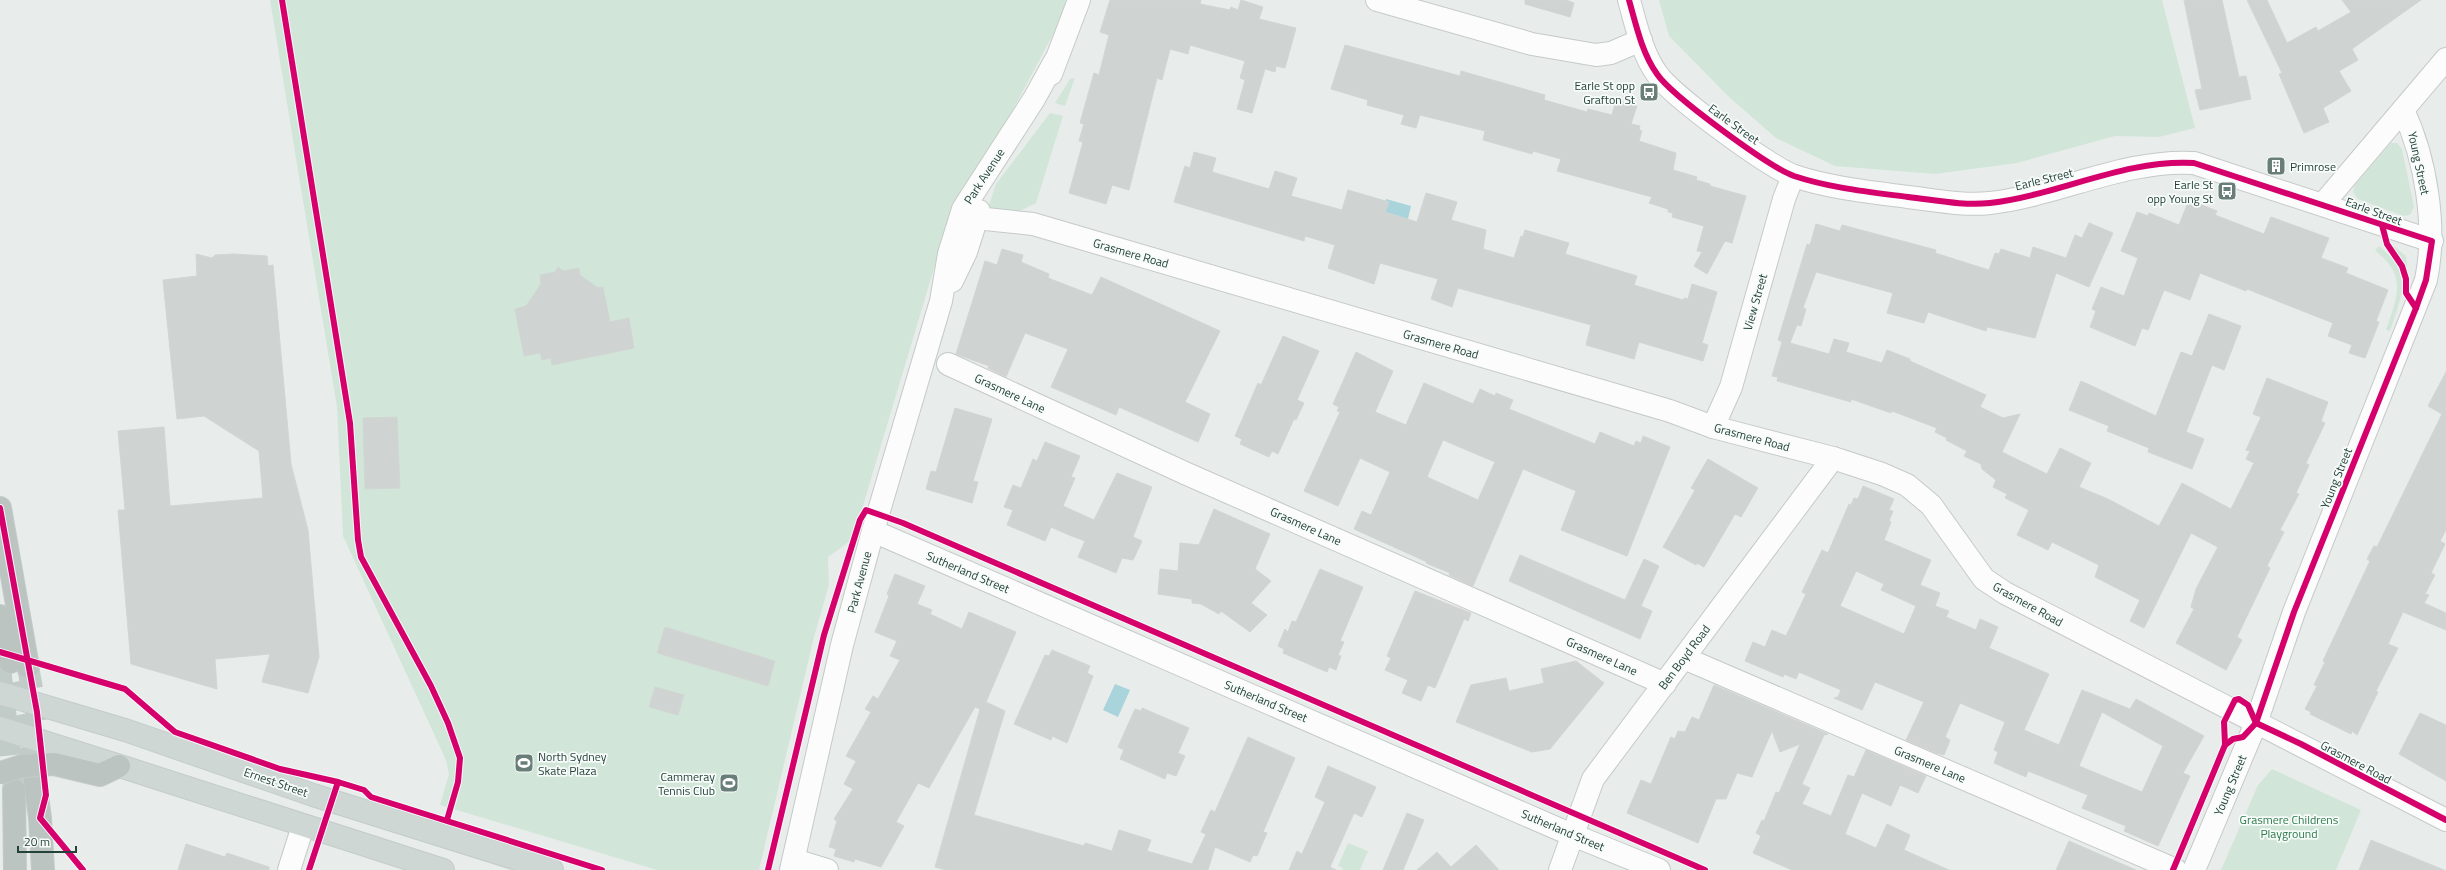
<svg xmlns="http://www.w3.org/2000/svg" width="2446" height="870" font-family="'Titillium Web',sans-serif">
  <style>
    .green { fill: #d1e6d8 }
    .water { fill: #a9d4db }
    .building { fill: #cfd4d2; stroke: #d1d6d4; fill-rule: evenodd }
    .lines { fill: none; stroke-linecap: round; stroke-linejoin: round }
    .highway-tunnel { stroke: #c1cbc8; stroke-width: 22; stroke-dasharray: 22 11; stroke-linecap: butt }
    .minor-casing { stroke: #c5cac8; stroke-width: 24 }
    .major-casing { stroke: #c3ccc9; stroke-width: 24 }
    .highway-casing { stroke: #c3ccc9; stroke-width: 24 }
    .minor { stroke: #fcfcfc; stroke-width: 22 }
    .major { stroke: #cfd7d5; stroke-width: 22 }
    .highway { stroke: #bcc4c2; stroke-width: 22 }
    .major-bridge-casing { stroke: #c3ccc9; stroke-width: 24; stroke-linecap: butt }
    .highway-bridge-casing { stroke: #c3ccc9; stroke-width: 24; stroke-linecap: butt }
    .major-bridge { stroke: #cfd7d5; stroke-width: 22 }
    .highway-bridge { stroke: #bcc4c2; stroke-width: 22 }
    .cycleway-casing { stroke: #f7fbf9; stroke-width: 8 }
    .cycleway { stroke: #d6006c; stroke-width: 6 }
    .labels { text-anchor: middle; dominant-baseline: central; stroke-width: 3.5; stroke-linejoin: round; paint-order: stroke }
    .poi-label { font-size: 12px; fill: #24423a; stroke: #f7fbf9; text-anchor: end }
    .street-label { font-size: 12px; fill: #24423a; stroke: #f7fbf9 }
    .park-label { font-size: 12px; fill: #2d7a4b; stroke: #f7fbf9 }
  </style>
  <rect width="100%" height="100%" fill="#e8edeb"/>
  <g class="green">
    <path d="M270,0H1066L1058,25L941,245L853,539L828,557L829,585L814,637L759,870H657L440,805L449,774L446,760L343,536L337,407Z"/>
    <path d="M1659,0H2162L2195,128L2159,137L2115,136L2017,163L1935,174L1835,166L1776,138L1729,97L1669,36Z"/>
    <path d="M1075,78L1065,106L1055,103L1070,79Z"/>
    <path d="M1050,113L1063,116L1036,203L1020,211L988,208L996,184Z"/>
    <path d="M2391,143H2397L2402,149L2414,207L2410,215L2403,216L2358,199L2353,192L2355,185Z"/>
    <path d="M2391,244L2406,256L2408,277H2406L2398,255L2390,245Z"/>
    <path d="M2379,246C2413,274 2402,295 2390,331L2386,330C2397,297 2408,275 2375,251Z"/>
    <path d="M2272,769L2361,810L2336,870H2221L2258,785Z"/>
    <path d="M1348,843L1368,851L1360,870H1342L1343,868L1338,866Z"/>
  </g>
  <g class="water">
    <path d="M1386,199L1411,206L1408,219L1383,212Z"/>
    <path d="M1115,684L1130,690L1118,717L1103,710Z"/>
  </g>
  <g class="building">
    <path d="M1110,0H1201L1200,4L1230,10L1231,7L1238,10L1241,0L1263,7L1259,19L1296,28L1285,68L1276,66L1275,72L1265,69L1252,113L1237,109L1245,80L1240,78L1245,61L1190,45L1188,54L1170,49L1162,80L1157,78L1129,190L1112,185L1106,204L1069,193L1083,142L1079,141L1084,124L1080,123L1094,73L1099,75L1109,35L1100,32Z"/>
    <path d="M1525,0H1566L1574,3L1570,17L1525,4Z"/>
    <path d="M2184,0H2222L2239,77L2246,76L2251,99L2200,110L2195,90L2202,89Z"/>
    <path d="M2247,0H2267L2287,43L2316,27L2318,31L2351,12L2342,0H2421L2352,49L2358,60L2339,71L2351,91L2323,108L2329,122L2304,133L2279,74L2282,73Z"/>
    <path d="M1345,45L1460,76L1461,71L1545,95L1544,100L1587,112L1588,109L1612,115L1616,100L1637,106L1631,124L1640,126L1639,130L1642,131L1639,141L1676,153L1673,170L1697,177L1696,180L1710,184V186L1746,196L1732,243L1725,241L1707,274L1694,266L1702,252L1697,251L1704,226L1672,217L1673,213L1668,212V209L1649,203L1652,197L1557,171L1561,159L1533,151L1532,154L1483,140L1485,131L1420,115L1416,128L1401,124L1404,115L1367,105L1368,100L1331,89Z"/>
    <path d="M1194,152L1216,158L1212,172L1269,189L1275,171L1297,178L1291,196L1342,210L1348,190L1389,202L1385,212L1417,222L1426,193L1457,202L1451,220L1486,230L1483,249L1514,258L1521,236L1523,237L1525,230L1569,243L1565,254L1637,276L1634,285L1683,300L1684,298L1688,299L1692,284L1717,292L1702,343L1708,345L1703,361L1639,342L1634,359L1586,345L1591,325L1458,288L1452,307L1431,299L1438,279L1380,263L1374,284L1328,268L1335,245L1305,236L1304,241L1174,202L1185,166L1190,168Z"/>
    <path d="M2189,200L2217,211L2215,215L2264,234L2271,217L2329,238L2321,258L2348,268L2346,273L2388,290L2376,321L2379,322L2365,358L2349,353L2352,345L2328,336L2333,323L2247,289L2246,291L2200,273L2190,300L2164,290L2148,330L2142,328L2135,346L2090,327L2096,311L2092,309L2101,287L2124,296L2138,258L2121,251L2137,212L2148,216L2149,213L2179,225Z"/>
    <path d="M2089,223L2113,233L2089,287L2056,273L2035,338L1987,327L1986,331L1928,312L1924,323L1887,313L1893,293L1816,272L1803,308L1806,309L1801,326L1797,325L1790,343L1829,354L1834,339L1849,343L1846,352L1882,363L1887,350L1910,359V361L1986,395L1980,407L2003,418L2020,414L2002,452L2047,474L2060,448L2091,463L2079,487L2108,499L2159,526L2182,483L2231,509L2254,463L2246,459L2250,451L2246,450L2261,417L2253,414L2267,378L2328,402L2321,421L2325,423L2306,463L2309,465L2296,493L2299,494L2280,530L2284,532L2267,566L2270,568L2237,637L2242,640L2226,670L2176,643L2194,609L2191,607L2196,589L2218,547L2191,533L2144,628L2130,621L2140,600L2095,577L2099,565L2052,542L2048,550L2017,535L2029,510L2005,498L2007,494L1993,487L1996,480L1982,469L1981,464L1964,456L1967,451L1946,440L1947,438L1935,432L1937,428L1892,411L1891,413L1851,399V402L1777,381L1778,377L1772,376L1782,342L1778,340L1807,244L1810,245L1816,224L1840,231L1842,225L1936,250L1935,253L1989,270L1995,253L1999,254L2001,249L2030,258L2033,247L2066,258L2075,235L2082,238Z"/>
    <path d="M1002,249L1023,255L1021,262L1049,274L1048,278L1092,295L1101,277L1220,331L1185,402L1210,414L1198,442L1119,407L1116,415L1051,387L1068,349L1025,333L1006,377L988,368L989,366L956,354L985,261L997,265Z"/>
    <path d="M196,254L212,258L215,255L234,254L267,256L268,266L273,265L291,464L308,530L319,657L308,693L262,682L270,654L215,659L217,689L131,664L118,510H125L118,431L164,427L170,506L263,498L259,451L204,416L177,419L163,280L197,276Z"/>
    <path d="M558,267L563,271L579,268L580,275L598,288L603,287L610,322L629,318L634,348L552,365L551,358L542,360L540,353L524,356L515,309L526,306L541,284L540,275L555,272Z"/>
    <path d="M2209,314L2241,326L2224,370L2212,365L2186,432L2204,439L2192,469L2148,452L2149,448L2107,431L2109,426L2069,410L2081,381L2156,416L2181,352L2192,356Z"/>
    <path d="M1283,336L1319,351L1297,400L1304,403L1296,420L1294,419L1278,454L1272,451L1269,457L1240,444L1242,439L1235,436L1258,383L1261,385Z"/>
    <path d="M1356,352L1393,371L1375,412L1406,425L1424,383L1473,404L1480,389L1495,396L1496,393L1513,400L1509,409L1595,444L1600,432L1634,446L1636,441L1641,443L1643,436L1670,447L1627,556L1561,530L1576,491L1523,469L1473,586L1449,575L1450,573L1426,563L1427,562L1354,529L1362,511L1371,515L1390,472L1360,458L1338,506L1304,491L1340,412L1337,411L1339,407L1333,404ZM1443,440L1495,462L1478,500L1427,477Z"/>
    <path d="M2446,372V530L2440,541L2445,544L2431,573L2435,575L2425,594L2429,595L2424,603L2446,613V630L2403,612L2388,644L2398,648L2376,691L2378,692L2357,735L2352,731L2351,734L2310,714L2311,712L2305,709L2317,686L2314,685L2325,662L2323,661L2329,648L2370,561L2367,559L2374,546L2377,547L2442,414L2428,406Z"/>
    <path d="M955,408L992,419L973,481L978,482L972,503L926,489L931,471L936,472Z"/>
    <path d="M397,417L400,488L365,489L363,418Z"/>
    <path d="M1045,442L1080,456L1071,477L1075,478L1063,506L1094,520L1117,473L1152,487L1133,537L1142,541L1133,560L1122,558L1116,573L1078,557L1085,541L1069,535L1051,527L1045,541L1007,525L1013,510L1004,507L1013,485L1021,488L1033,459L1037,461Z"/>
    <path d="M1708,459L1758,488L1741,517L1735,514L1704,567L1697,563L1696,565L1663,547L1695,490L1691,488Z"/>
    <path d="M1863,486L1894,499L1889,510L1893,511L1889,521L1891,522L1884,540L1931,560L1920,585L1940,593L1935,606L1949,611L1946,617L1976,630L1980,619L1998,627L1989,648L2049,674L2024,730L2059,745L2082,690L2130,709L2136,699L2204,736L2183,773L2190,776L2158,846L2124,831L2126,826L2082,808L2088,795L2028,771L2026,777L1994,763L1998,752L1994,750L2005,722L1960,703L1945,737L1950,740L1944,755L1936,753L1906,740L1924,702L1875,682L1862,710L1834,698L1838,697L1841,690L1799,672L1796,679L1784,674L1783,677L1745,661L1753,642L1765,647L1772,630L1786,636L1806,594L1802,592L1822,550L1828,553L1849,504L1851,505L1854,498L1858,499ZM1856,571L1884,584L1881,590L1916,606L1904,634L1840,606ZM2102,712L2163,746L2142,792L2079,766Z"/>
    <path d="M1214,509L1270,534L1255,569L1271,581L1251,603L1267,615L1250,632L1221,611L1219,614L1201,604L1192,603V599L1158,594L1160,569L1178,571L1180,543L1199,545Z"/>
    <path d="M1520,555L1625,600L1644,559L1659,566L1641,606L1652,611L1640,639L1509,581Z"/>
    <path d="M1320,569L1363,587L1340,641L1344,642L1338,655L1341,656L1336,670L1329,667L1327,672L1283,653L1284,649L1278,646L1285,629L1288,632L1292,621L1296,622Z"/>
    <path d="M895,574L925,586L917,604L932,610L930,614L962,629L969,612L1016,632L986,702L1005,711L974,815L1084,846L1085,843L1112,851L1119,830L1151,840L1147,851L1192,864L1206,834L1201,832L1211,810L1215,812L1248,737L1295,758L1263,832L1267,833L1257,856L1253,855L1250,862L1215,847L1208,870H946L935,867L980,709L975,707L929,788L918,783L896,822L904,826L881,867L855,859L854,862L834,856L836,849L829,847L837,821L834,819L853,789L844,784L856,761L846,756L871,712L865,709L873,696L878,699L900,660L890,656L897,641L875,632L889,596L887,594Z"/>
    <path d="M1415,591L1471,613L1468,621L1464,619L1435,688L1428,685L1421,701L1402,693L1408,680L1385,670L1391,658L1387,656Z"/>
    <path d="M665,627L775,661L768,686L657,653Z"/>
    <path d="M1052,650L1090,666L1087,673L1093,676L1067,743L1052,736L1051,740L1014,724L1045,655L1049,656Z"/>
    <path d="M1576,661L1604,683L1550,749L1532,752L1456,722L1471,685L1506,678L1509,691L1544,683L1541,669Z"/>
    <path d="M1714,685L1828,734L1824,735L1802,784L1810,788L1802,804L1831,816L1848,775L1854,777L1866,750L1926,776L1918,793L1900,785L1891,806L1862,793L1845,834L1876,848L1887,824L1910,835L1904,850L1949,870H1792L1753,853L1761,836L1756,833L1762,820L1764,821L1776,792L1779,793L1800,744L1780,752L1772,731L1752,777L1737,773L1726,799H1716L1698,843L1627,813L1641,780L1651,784L1671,737L1675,739L1678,731L1685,732L1692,717L1699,720Z"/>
    <path d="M655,687L684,695L678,715L649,707Z"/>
    <path d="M1142,708L1189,728L1178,753L1185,756L1176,776L1167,773L1165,779L1120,759L1124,750L1118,747L1135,709L1141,711Z"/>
    <path d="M2420,713L2446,725V781L2399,754Z"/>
    <path d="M1328,766L1376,787L1362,817L1354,813L1330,867L1336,870H1289L1297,851L1302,854L1325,802L1315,797Z"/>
    <path d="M1407,813L1424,820L1403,870H1383Z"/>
    <path d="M2371,840L2444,870H2359Z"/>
    <path d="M2069,841L2136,870H2056Z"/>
    <path d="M186,844L225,857L227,853L269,867V870H178Z"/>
    <path d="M1476,845L1499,870H1417L1437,852L1451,867Z"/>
  </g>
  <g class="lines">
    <g class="highway-tunnel">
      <path d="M28,667L38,721"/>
      <path d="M0,668L14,788"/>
      <path d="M15,682L35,781"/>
    </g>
    <g class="minor-casing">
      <g id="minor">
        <path d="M1377,0L1532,44L1596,55L1611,53L1641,40"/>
        <path d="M1629,0C1636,25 1642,53 1657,74C1672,96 1769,167 1794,176C1830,188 1870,192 1908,197C1935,200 1963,206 1990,203C2059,195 2124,159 2194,163L2432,241"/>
        <path d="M1051,74L1079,0"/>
        <path d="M2323,204L2446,59"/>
        <path d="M976,218L1033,224L1670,411L1713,427L1833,458L1882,474L1907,485L1931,505L1984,579L2005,593L2446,820"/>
        <path d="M952,281L966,252L979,211"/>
        <path d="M948,364L1187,474L1665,684"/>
        <path d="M1713,427L1731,387L1784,199L1793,176"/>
        <path d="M873,531L1563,831L1659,870"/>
        <path d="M1684,658L2176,870"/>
        <path d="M794,860L827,870"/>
        <path d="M289,870L303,826"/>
        <path d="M791,870L842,645L873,531L941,301L949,254L963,209L1034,99L1055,61"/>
        <path d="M1560,870L1593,779L1833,458"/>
        <path d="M2194,870L2256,723L2294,612L2426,280C2437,227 2426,159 2403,110"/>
      </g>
    </g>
    <g class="major-casing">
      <g id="major">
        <path d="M125,730L313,795L552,870"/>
        <path d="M126,768L443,870"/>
      </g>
    </g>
    <g class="highway-casing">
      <g id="highway">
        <path d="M0,508L28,667"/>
        <path d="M0,616L10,662"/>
        <path d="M35,781L40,818L43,870"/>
        <path d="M14,790L15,870"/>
      </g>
    </g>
    <use href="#minor" class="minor"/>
    <use href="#major" class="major"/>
    <use href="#highway" class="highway"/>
    <g class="major-bridge-casing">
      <g id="major-bridge">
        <path d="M0,693L125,730"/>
        <path d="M0,728L126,768"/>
      </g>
    </g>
    <g class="highway-bridge-casing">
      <path id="highway-bridge" d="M0,773L22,766L54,764L100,775L119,766"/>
    </g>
    <use href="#major-bridge" class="major-bridge"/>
    <use href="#highway-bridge" class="highway-bridge"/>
    <g class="cycleway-casing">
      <g id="cycleway">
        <path d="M282,0L350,423L358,540L361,557L431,686L448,723L460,758L458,782L447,820"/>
        <path d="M1629,0C1636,25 1642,53 1657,74C1672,96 1769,167 1794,176C1830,188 1870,192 1908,197C1935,200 1963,206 1990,203C2059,195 2124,159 2194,163L2432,241L2426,280L2416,308L2294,612L2256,723L2243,737L2233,739L2225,745"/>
        <path d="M2382,225L2387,244L2402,266L2406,279V293L2416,308"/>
        <path d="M0,508L37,712L46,795L40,818L83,870"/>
        <path d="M0,652L125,689L175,732L280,769L338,782L364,790L371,797L602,870"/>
        <path d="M2256,723L2301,744L2446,820"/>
        <path d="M309,870L338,782"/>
        <path d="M768,870L824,635L860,520L866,510L903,523L1705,870"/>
        <path d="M2173,870L2225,745L2224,722L2235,700L2239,699L2248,705L2256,723"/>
      </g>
    </g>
    <use href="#cycleway" class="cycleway"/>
  </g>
  <defs>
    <g id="bus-square" transform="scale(1)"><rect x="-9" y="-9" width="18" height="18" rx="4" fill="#697e78" stroke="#f7fbf9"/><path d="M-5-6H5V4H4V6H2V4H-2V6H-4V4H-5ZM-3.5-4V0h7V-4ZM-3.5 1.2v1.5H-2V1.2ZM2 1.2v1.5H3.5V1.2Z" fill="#fff"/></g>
    <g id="building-square" transform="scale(1)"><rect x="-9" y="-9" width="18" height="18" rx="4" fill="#697e78" stroke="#f7fbf9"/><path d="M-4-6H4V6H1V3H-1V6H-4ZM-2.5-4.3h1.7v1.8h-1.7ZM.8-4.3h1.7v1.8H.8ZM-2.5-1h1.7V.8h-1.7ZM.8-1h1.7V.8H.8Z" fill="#fff"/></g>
    <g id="stadium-square" transform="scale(1)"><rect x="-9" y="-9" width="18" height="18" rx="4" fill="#697e78" stroke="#f7fbf9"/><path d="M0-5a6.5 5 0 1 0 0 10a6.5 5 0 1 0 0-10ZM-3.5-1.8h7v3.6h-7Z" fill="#fff"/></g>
  </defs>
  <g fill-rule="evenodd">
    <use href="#bus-square" x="1649" y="92"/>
    <use href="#building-square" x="2276" y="166"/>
    <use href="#bus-square" x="2227" y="191"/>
    <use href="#stadium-square" x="524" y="763"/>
    <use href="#stadium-square" x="729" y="783"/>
  </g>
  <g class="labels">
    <g class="poi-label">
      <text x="1635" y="85">Earle St opp<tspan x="1635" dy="14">Grafton St</tspan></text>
      <text x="2290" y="166" text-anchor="start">Primrose</text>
      <text x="2213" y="184">Earle St<tspan x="2213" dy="14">opp Young St</tspan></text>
      <text x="538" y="756" text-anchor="start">North Sydney<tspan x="538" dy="14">Skate Plaza</tspan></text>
      <text x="715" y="776">Cammeray<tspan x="715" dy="14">Tennis Club</tspan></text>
    </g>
    <g class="street-label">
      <text transform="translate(1734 124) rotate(36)">Earle Street</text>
      <text transform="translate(2419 163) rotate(78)">Young Street</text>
      <text transform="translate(984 176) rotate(-57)">Park Avenue</text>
      <text transform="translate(2044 179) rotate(-14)">Earle Street</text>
      <text transform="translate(2374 211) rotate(20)">Earle Street</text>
      <text transform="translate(1131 253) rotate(16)">Grasmere Road</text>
      <text transform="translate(1755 302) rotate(-74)">View Street</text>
      <text transform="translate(1441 344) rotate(16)">Grasmere Road</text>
      <text transform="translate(1010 393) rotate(25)">Grasmere Lane</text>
      <text transform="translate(1752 437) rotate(15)">Grasmere Road</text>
      <text transform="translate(2336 478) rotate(-68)">Young Street</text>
      <text transform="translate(1306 526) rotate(24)">Grasmere Lane</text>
      <text transform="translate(968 572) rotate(23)">Sutherland Street</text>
      <text transform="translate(859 582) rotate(-75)">Park Avenue</text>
      <text transform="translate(2028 604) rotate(29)">Grasmere Road</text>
      <text transform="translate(1602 656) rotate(24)">Grasmere Lane</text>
      <text transform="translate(1684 657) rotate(-53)">Ben Boyd Road</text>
      <text transform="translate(1266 701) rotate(23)">Sutherland Street</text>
      <text transform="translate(2356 762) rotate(28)">Grasmere Road</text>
      <text transform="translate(1930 764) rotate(23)">Grasmere Lane</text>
      <text transform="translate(276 782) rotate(19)">Ernest Street</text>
      <text transform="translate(2230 785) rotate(-67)">Young Street</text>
      <text transform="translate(1563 830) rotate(23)">Sutherland Street</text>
    </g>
    <g class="park-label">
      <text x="2289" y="819">Grasmere Childrens<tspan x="2289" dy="14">Playground</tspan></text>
    </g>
  </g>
  <path d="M18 846v6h58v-6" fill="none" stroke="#24423a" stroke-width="2"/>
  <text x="24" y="846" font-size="12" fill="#24423a" stroke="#f7fbf9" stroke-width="3" paint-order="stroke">20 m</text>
</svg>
